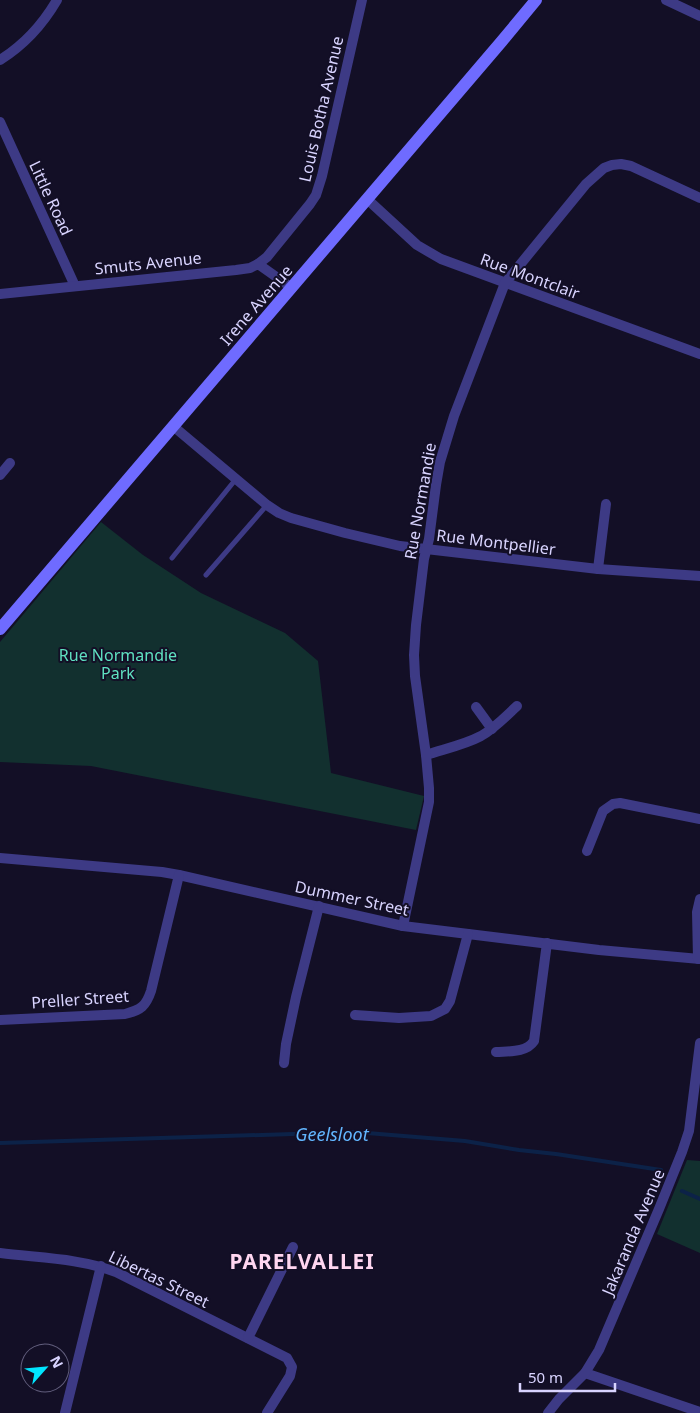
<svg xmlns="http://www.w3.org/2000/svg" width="700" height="1413" font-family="'Noto Sans',sans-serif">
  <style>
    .green { fill: #12302f }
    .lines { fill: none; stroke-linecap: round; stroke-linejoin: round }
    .stream { stroke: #0c2248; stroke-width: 4 }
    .lane { stroke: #3d3a85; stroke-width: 5 }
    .street { stroke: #3d3a85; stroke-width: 10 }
    .secondary { stroke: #6f6bff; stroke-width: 12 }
    .labels { text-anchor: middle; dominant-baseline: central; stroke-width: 4; stroke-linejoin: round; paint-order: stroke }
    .street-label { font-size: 16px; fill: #d9d4ff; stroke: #130f26 }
    .park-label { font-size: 16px; fill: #5fe0c0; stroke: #130f26 }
    .water-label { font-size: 18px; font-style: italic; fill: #62b6ff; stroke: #130f26 }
    .district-label { font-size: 21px; font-weight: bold; letter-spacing: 1px; fill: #ffd6f0; stroke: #130f26 }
  </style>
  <rect width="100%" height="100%" fill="#130f26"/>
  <g class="green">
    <path d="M101,522L143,555L201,593L285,633L318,661L331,773L424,796L416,830L91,766L0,762V642Z"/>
    <path d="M687,1160L700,1161V1253L657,1234Z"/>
  </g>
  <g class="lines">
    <g class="stream">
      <path d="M0,1143L355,1132L465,1141L519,1150L556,1154L661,1170"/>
      <path d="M682,1191L700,1199"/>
    </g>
    <g class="lane">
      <path d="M172,558L236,479"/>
      <path d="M206,575L267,505"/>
    </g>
    <g class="street">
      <path d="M666,0L700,16"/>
      <path d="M0,60C24,45 43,24 57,0"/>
      <path d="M0,122L75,286"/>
      <path d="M367,199L417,245L441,259L700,354"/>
      <path d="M258,264L267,257L310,204L316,195L322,176L362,0"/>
      <path d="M0,294L236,270L250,268L258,264L292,288"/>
      <path d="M173,426L267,505L279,513L291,518L345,533L400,546L598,569L700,576"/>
      <path d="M0,475L10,463"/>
      <path d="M598,569L606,504"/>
      <path d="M476,707L492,729"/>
      <path d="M426,755C444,749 464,745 481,736C495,728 506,716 517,706"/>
      <path d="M587,851L603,811L613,804L620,803L700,819"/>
      <path d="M0,858L162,872L179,875L403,926L599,950L700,959"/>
      <path d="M403,926L429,802V788L426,755L415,676L414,655L416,625L424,559L429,539L436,485L440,462L454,416L505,283L586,184L604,168L612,165L621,164L631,166L700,198"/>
      <path d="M698,959L697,912L700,899"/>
      <path d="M355,1015L399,1018L431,1016L445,1009L450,1001L468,934"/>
      <path d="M0,1020L125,1014C141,1010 146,1006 151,991L179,875"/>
      <path d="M496,1052C508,1051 526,1053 534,1041L547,943"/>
      <path d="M284,1063L286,1044L296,997L319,906"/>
      <path d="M0,1253C38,1258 79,1258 116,1272L287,1358L292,1367L290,1376L267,1413"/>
      <path d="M248,1338L293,1247"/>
      <path d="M585,1373L700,1412"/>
      <path d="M65,1413L101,1266"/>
      <path d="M548,1413L559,1399L585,1373L599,1350L659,1209L682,1152L689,1131L700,1043"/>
    </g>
    <path class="secondary" d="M0,629L502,41L536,0"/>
  </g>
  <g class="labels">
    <g class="street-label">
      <text transform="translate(321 109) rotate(-77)">Louis Botha Avenue</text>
      <text transform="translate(51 198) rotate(65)">Little Road</text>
      <text transform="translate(148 263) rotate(-6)">Smuts Avenue</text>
      <text transform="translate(530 276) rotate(20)">Rue Montclair</text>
      <text transform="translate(256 305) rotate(-49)">Irene Avenue</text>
      <text transform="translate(420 501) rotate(-80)">Rue Normandie</text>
      <text transform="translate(496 542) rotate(7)">Rue Montpellier</text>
      <text transform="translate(352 898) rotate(12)">Dummer Street</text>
      <text transform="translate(80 999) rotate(-4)">Preller Street</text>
      <text transform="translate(633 1232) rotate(-67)">Jakaranda Avenue</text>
      <text transform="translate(159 1279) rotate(26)">Libertas Street</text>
    </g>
    <g class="park-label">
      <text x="118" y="655">Rue Normandie<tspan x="118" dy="18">Park</tspan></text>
    </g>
    <g class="water-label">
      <text x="332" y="1134">Geelsloot</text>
    </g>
    <g class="district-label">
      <text x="302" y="1261">PARELVALLEI</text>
    </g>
  </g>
  <g transform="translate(45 1368) rotate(63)"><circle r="24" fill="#130f26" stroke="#625e7d"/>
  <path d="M0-4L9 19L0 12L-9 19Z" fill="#00e5ff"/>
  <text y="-8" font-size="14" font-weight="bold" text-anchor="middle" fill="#d9d4ff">N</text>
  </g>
  <path d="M520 1383v8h95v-8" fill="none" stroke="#d9d4ff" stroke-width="2.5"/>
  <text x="528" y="1383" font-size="15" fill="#d9d4ff" stroke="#130f26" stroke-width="4" paint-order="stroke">50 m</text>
</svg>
